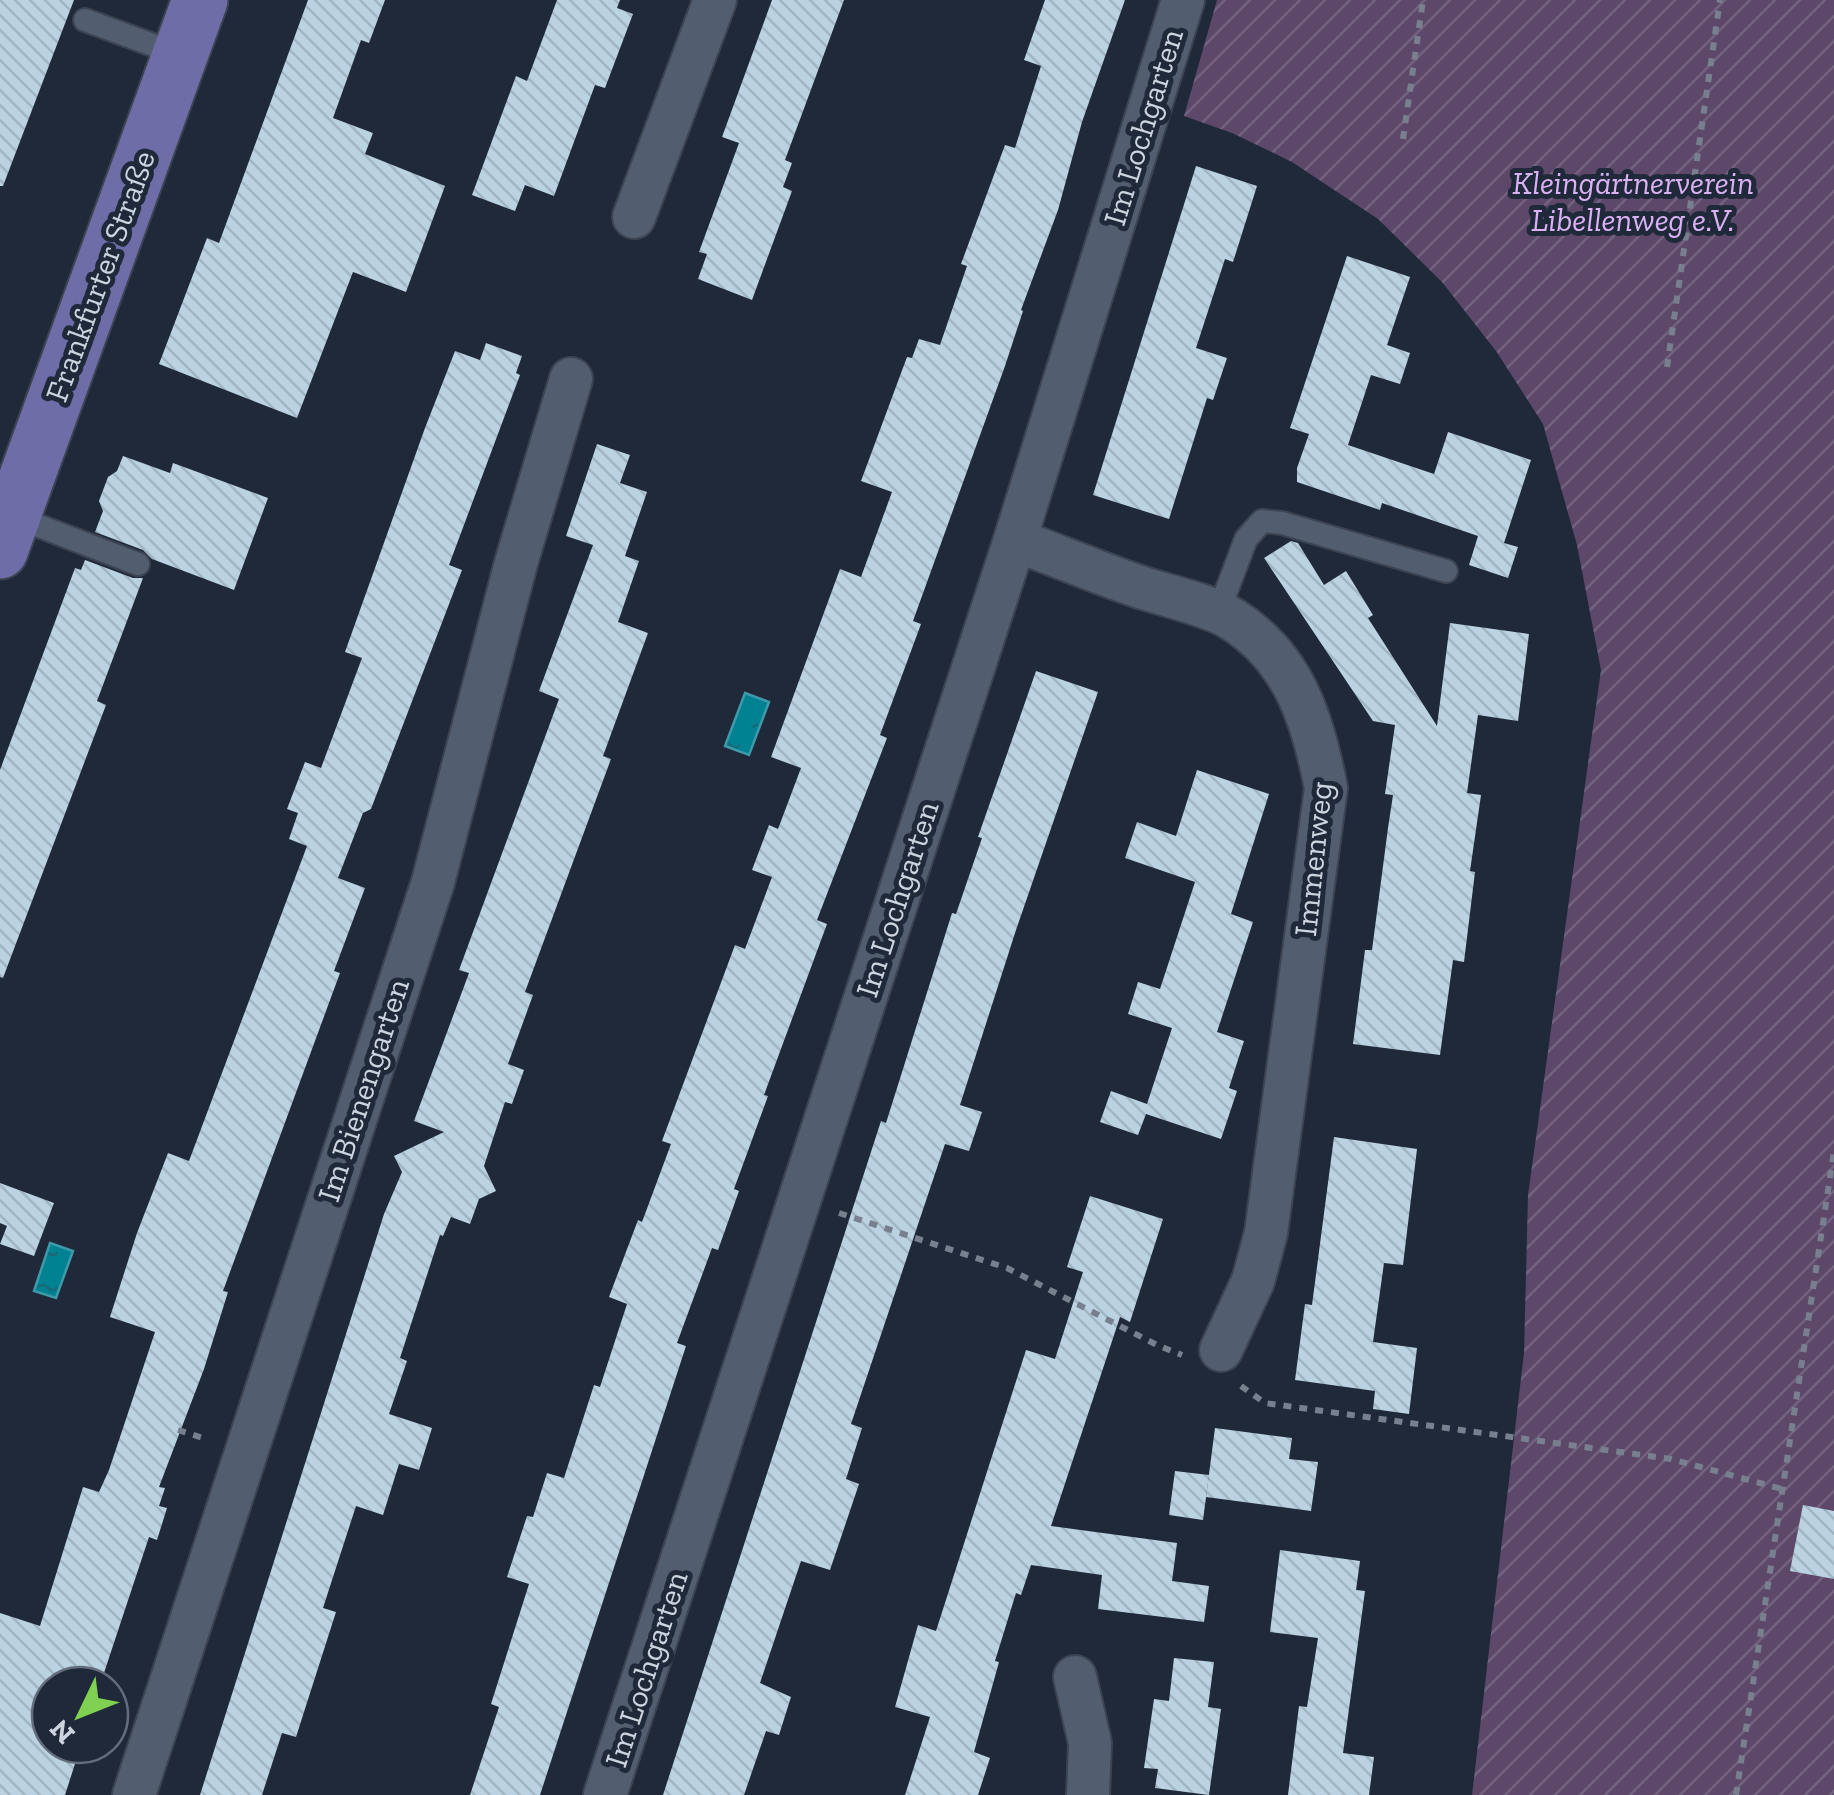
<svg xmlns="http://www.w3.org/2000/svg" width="1834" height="1795" font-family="'Zilla Slab',serif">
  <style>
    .garden { fill: url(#garden-furrows) }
    .water { fill: url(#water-ripples); stroke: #3e9aaa; stroke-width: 2.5 }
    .building { fill: url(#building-back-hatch) }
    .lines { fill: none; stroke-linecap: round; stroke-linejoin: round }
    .lane-casing { stroke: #3c4352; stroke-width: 26 }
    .street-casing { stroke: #3c4352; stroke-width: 46 }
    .primary-casing { stroke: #3c4352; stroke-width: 59 }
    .path { stroke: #78808f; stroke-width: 6; stroke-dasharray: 8 8; stroke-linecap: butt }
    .lane { stroke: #525d70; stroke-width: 22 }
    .street { stroke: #525d70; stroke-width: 42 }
    .primary { stroke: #6e6da8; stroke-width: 55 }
    .labels { text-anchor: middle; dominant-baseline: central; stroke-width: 10; stroke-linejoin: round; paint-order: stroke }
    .street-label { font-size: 32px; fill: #cdd3df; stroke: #1f293a }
    .park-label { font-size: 32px; font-style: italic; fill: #dab2f4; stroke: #1f293a }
  </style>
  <defs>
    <pattern id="garden-furrows" width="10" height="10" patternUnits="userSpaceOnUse" patternTransform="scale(2.5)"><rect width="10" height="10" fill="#5d486a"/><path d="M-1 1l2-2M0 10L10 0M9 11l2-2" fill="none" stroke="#73627f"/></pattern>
    <pattern id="water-ripples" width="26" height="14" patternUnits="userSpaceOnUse" patternTransform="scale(2.5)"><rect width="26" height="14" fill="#018293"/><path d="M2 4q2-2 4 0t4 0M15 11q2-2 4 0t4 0" fill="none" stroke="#166b77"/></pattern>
    <pattern id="building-back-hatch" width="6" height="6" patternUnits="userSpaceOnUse" patternTransform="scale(2.5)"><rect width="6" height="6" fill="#bad2e2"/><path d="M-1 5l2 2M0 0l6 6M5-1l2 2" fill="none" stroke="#a1b5c2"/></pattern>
  </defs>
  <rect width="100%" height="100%" fill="#1f293a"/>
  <path class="garden" d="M1217,0H1834V1795H1472L1524,1353L1528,1195L1601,670L1577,545L1543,424L1496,351L1442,282L1378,219L1292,162L1232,133L1184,116Z"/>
  <g class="water">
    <path d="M745,693L769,702L749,755L725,746Z"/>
    <path d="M50,1243L73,1251L56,1298L34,1291Z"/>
  </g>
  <g class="building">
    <path d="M0,0H74L3,186H0Z"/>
    <path d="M308,0H385L369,43L361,40L333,118L373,133L365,154L445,186L406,292L353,272L297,418L159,364L207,238L219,243Z"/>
    <path d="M557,0H620L617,8L633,14L605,88L595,85L554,196L525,185L515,211L472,195L516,76L527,81Z"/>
    <path d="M772,0H844L785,160L792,163L783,187L792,191L752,300L698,279L707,254L699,252L739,143L722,137Z"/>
    <path d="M1045,0H1125L1082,122L1058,210L1021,310L1023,311L1005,366L913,621L921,624L880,735L887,738L817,920L827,924L764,1095L768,1096L734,1189L739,1191L718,1250L712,1248L677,1343L686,1346L540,1795H470L499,1707L491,1704L529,1584L507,1577L527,1516L533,1517L547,1473L564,1478L594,1385L600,1387L627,1304L609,1297L638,1220L642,1222L671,1144L662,1141L735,945L745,949L772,877L752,870L769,825L778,829L801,768L771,757L840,569L861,577L892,492L861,481L907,357L912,358L919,339L940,345L967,266L961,264L1005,145L1015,148L1041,66L1024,60Z"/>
    <path d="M1196,166L1257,186L1233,262L1225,259L1196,348L1227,358L1213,400L1207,398L1169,519L1093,495Z"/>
    <path d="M1347,256L1410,277L1387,345L1410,353L1400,384L1371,375L1348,445L1434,474L1448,432L1531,460L1504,543L1518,547L1508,578L1469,565L1478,536L1382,503L1380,510L1297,482V468L1309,434L1290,428Z"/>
    <path d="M486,343L522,356L516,373L520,375L449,565L462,570L371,809L363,813L338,878L365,888L334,971L340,973L223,1291L228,1292L204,1369L159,1487L165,1488L159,1506L167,1508L157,1540L149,1537L100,1685H50V1745H81L65,1795H0V1613L40,1626L83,1487L99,1492L109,1470L155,1332L110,1317L137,1233L168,1153L189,1161L307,846L289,839L298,813L287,809L305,762L321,768L362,658L345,652L425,428L455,351L480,360Z"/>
    <path d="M597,444L630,455L620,483L647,492L625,556L639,561L618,622L648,633L603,756L611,759L525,992L533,995L508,1064L524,1070L512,1104L505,1102L484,1166L496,1191L479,1199L470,1224L451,1217L443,1236L440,1235L400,1358L407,1361L389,1414L432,1428L419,1470L399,1464L383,1515L356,1506L323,1608L336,1612L296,1737L282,1733L262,1795H200L384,1214L402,1172L394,1156L444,1132L414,1121L469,973L459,970L559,699L539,691L593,545L566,536Z"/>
    <path d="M123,456L170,473L173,463L268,498L234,590L152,559L143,550L95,532L103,511L99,501L108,477L117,471Z"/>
    <path d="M1291,541L1298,543L1324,585L1346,571L1373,615L1368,618L1437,726L1450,623L1529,634L1518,721L1478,715L1467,793L1481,795L1470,871L1475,872L1464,962L1453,960L1440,1055L1353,1044L1365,950H1372L1388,828L1393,795L1385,794L1395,725L1373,721L1264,558Z"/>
    <path d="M85,560L133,578H143L97,701L106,705L3,978L0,977V770L75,568L81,570Z"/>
    <path d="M1036,671L1098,692L1015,933L960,1105L982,1112L969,1151L945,1144L851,1424L862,1428L846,1479L859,1484L830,1570L801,1561L760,1683L791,1697L779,1735L766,1731L744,1795H663L881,1121L886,1123L952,913L956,914L982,838L978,837Z"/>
    <path d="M1197,770L1269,794L1231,914L1253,922L1217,1032L1244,1041L1229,1088L1237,1091L1221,1139L1146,1114L1138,1135L1100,1122L1111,1091L1147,1104L1172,1028L1128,1014L1138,982L1160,989L1195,882L1125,858L1137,822L1176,836Z"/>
    <path d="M1334,1137L1417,1149L1403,1265L1384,1263L1373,1342L1417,1348L1409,1414L1373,1409L1375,1391L1295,1380L1305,1304L1312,1305Z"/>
    <path d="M0,1183L54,1203L34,1256L0,1244L7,1226L0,1223Z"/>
    <path d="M1090,1196L1163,1219L1130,1322L1120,1317L1051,1526L1177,1543L1172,1581L1209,1586L1204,1622L1098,1609L1102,1575L1031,1565L1021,1595L1016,1593L995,1661L999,1662L974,1752L990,1758L978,1795H905L930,1717L895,1707L918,1625L936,1631L1026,1350L1055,1359L1083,1272L1067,1267Z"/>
    <path d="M1215,1428L1292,1438L1289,1459L1318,1462L1311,1511L1206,1497Z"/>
    <path d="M1175,1471L1209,1475L1203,1520L1169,1515Z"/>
    <path d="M1803,1505L1834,1511V1579L1790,1571Z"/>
    <path d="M1280,1550L1360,1561L1356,1590L1365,1591L1343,1753L1374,1757L1369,1795H1288L1299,1706L1307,1707L1318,1638L1270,1632Z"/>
    <path d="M1174,1658L1214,1662L1208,1707L1221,1709L1209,1795L1155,1788L1158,1769L1144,1768L1154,1699L1169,1701Z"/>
  </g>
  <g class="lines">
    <g class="lane-casing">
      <g id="lane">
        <path d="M85,20L180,55"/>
        <path d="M13,516L138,564"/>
        <path d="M1218,613L1246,539L1262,521L1282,523L1446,571"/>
      </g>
    </g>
    <g class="street-casing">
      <g id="street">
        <path d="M634,217L715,0"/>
        <path d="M1015,540C1056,555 1096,572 1137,586C1163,595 1210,605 1232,619C1294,658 1313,720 1326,788L1266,1233L1253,1281L1221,1350"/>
        <path d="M1075,1677L1090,1743L1088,1795"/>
        <path d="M134,1795L433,882L516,563L571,379"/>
        <path d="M605,1795L1015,540L1183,0"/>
      </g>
    </g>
    <g class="primary-casing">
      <path id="primary" d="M0,551L200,0"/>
    </g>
    <g class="path">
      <path d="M1403,139L1423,0"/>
      <path d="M1667,367L1720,0"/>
      <path d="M839,1213L1007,1268L1157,1345L1182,1355"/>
      <path d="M1241,1386L1265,1403L1671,1459L1782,1489"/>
      <path d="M178,1430L206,1439"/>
      <path d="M1736,1795L1834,1151"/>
    </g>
    <use href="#lane" class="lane"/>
    <use href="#street" class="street"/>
    <use href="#primary" class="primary"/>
  </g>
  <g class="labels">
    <g class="street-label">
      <text transform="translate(1143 127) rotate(-73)">Im Lochgarten</text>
      <text transform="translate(100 276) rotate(-70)">Frankfurter Straße</text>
      <text transform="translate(1313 859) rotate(-84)">Immenweg</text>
      <text transform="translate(897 899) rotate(-72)">Im Lochgarten</text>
      <text transform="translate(363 1090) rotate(-72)">Im Bienengarten</text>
      <text transform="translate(646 1669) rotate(-72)">Im Lochgarten</text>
    </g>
    <g class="park-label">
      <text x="1633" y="183">Kleingärtnerverein<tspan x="1633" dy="37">Libellenweg e.V.</tspan></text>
    </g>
  </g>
  <g transform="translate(80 1715) rotate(227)"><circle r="48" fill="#1f293a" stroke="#656d7c" stroke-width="2.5"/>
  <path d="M0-8L18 38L0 25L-18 38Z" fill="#80d051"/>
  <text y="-15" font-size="28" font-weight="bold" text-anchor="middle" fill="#cdd3df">N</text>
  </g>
</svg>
